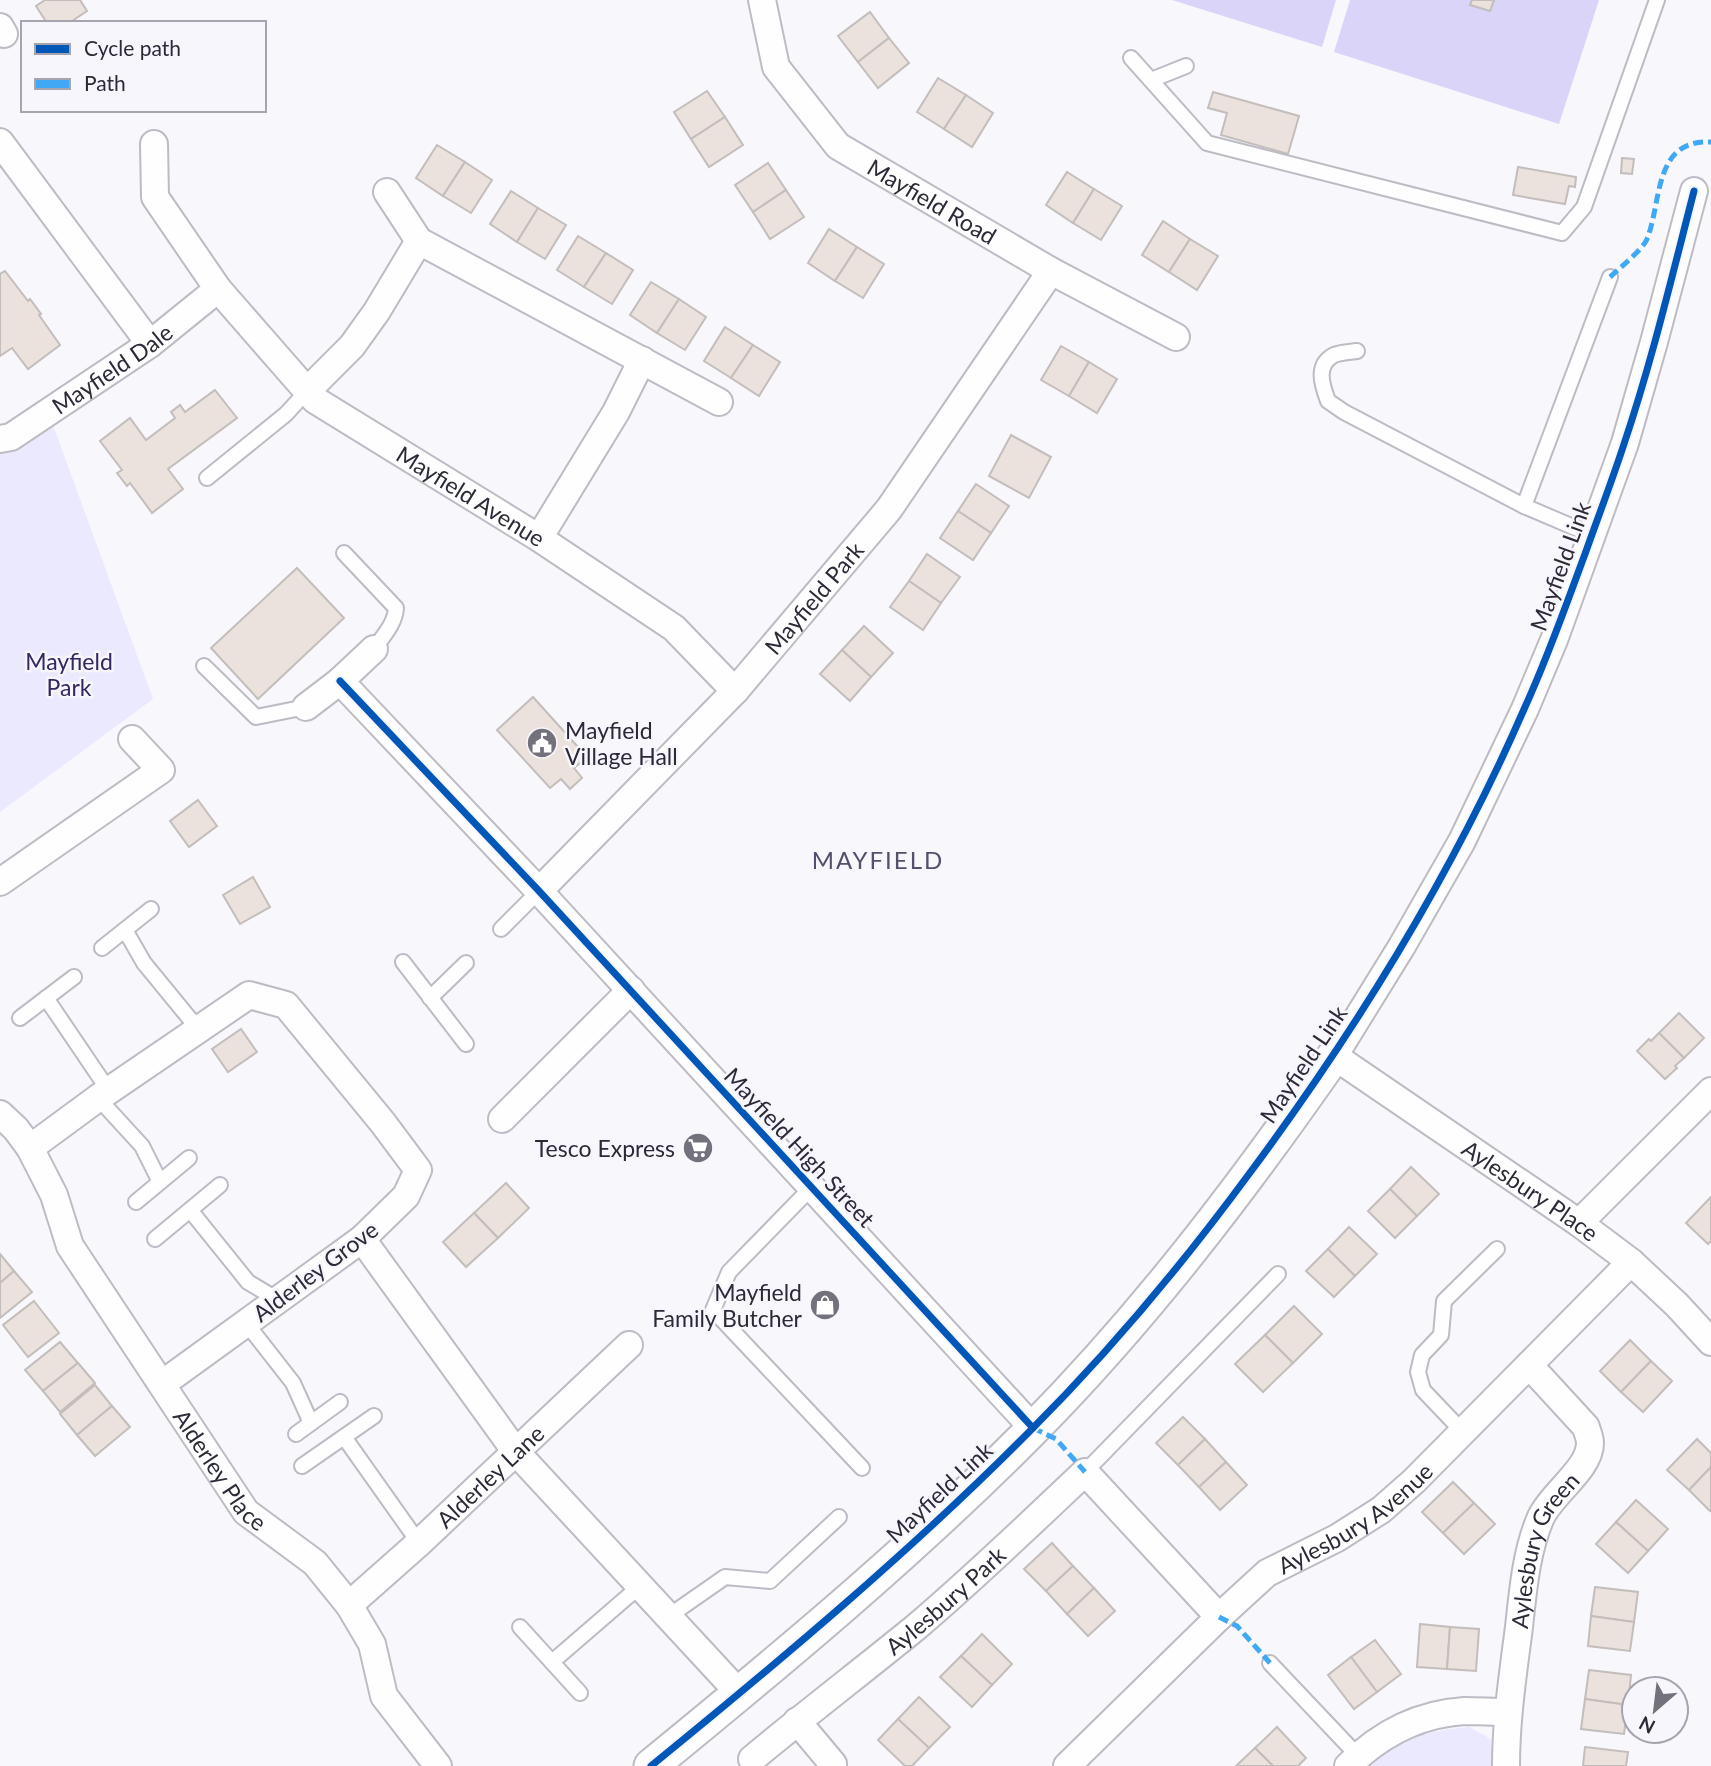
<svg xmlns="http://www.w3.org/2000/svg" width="1711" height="1766" font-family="Lato,sans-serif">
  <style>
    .green { fill: #ebe9fe }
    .water { fill: #d9d4f8 }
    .building { fill: #ebe2de; stroke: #c3bdbb; stroke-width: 2 }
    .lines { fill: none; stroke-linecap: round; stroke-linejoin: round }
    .service-casing { stroke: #bdbbc4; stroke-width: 18 }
    .minor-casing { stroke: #bdbbc4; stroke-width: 30 }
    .tertiary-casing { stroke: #bdbbc4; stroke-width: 37 }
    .service { stroke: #fefeff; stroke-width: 14 }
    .minor { stroke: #fefeff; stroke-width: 26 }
    .tertiary { stroke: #fefeff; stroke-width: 33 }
    .quiet { stroke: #3fa9f5; stroke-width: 5; stroke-dasharray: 10 5; stroke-linecap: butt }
    .cycleway-casing { stroke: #f7f6fd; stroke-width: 11 }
    .cycleway { stroke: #0057b8; stroke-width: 7 }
    .labels { text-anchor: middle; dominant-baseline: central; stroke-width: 5; stroke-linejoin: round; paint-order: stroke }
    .street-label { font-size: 23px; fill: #2c2a37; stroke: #f7f6fd }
    .park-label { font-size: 23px; fill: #362761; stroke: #f7f6fd }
    .poi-label { font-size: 23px; fill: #2c2a37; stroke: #f7f6fd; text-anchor: end }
    .neighbourhood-label { font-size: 24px; letter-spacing: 2px; fill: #534f6c; stroke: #f7f6fd }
  </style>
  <rect width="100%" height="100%" fill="#f8f7fc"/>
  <g class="green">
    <path d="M50,417L153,699L0,812V437Z"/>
    <path d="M1469,1727L1491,1739L1493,1766H1372C1377,1761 1382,1754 1388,1750C1411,1734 1441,1730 1469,1727Z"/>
  </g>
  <g class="water">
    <path d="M1172,0H1336L1322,47Z"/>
    <path d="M1350,0H1599L1559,124L1334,52Z"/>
  </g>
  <g class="building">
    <path d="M45,0H80L87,11L69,23H47L36,6Z"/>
    <path d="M1472,0H1494L1490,11L1470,5Z"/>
    <path d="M870,12L889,38L858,62L838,36Z"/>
    <path d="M889,38L909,63L878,88L858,62Z"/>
    <path d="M938,78L966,95L944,129L917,112Z"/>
    <path d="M707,91L725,117L691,139L674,112Z"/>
    <path d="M1213,92L1299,116L1288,154L1221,135L1227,113L1208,108Z"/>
    <path d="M966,95L993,113L972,147L944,129Z"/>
    <path d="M725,117L743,145L709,167L691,139Z"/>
    <path d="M437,145L465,162L443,196L416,178Z"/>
    <path d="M1622,158L1634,159L1632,174L1621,173Z"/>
    <path d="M465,162L492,180L471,213L443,196Z"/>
    <path d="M768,163L786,190L753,212L735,185Z"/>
    <path d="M1518,167L1576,177L1575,187L1569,186L1565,204L1513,195Z"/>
    <path d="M1067,172L1094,189L1073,223L1046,205Z"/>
    <path d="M1094,189L1122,206L1101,240L1073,223Z"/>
    <path d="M786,190L804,217L770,239L753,212Z"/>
    <path d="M511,191L538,208L517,242L490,224Z"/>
    <path d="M538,208L566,225L545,259L517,242Z"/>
    <path d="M1163,221L1190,239L1169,272L1142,255Z"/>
    <path d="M829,229L857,247L835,281L808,263Z"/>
    <path d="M578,236L606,253L584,287L557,270Z"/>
    <path d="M1190,239L1218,256L1197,290L1169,272Z"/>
    <path d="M857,247L884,264L863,298L835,281Z"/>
    <path d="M606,253L633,270L612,304L584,287Z"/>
    <path d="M5,271L28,301L30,299L41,314L39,315L60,345L28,369L12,348L0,356V274Z"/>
    <path d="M651,282L679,299L657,333L630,315Z"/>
    <path d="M679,299L706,317L685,350L657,333Z"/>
    <path d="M725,327L753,345L731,378L704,361Z"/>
    <path d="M753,345L780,362L759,396L731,378Z"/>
    <path d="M1061,346L1089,362L1069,396L1041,380Z"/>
    <path d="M1089,362L1117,379L1097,413L1069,396Z"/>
    <path d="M215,390L237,418L168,469L183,489L152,513L130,483L127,486L117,473L122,470L100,441L130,418L146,440L175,418L171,412L180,405L185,412Z"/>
    <path d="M1011,435L1051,457L1029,498L989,476Z"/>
    <path d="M976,484L1009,506L991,533L958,511Z"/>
    <path d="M958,511L991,533L973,560L940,538Z"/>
    <path d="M927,554L960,577L941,603L909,581Z"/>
    <path d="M297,568L344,618L258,699L211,648Z"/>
    <path d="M909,581L941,603L923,630L890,607Z"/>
    <path d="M864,626L893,653L871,677L842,650Z"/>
    <path d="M842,650L871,677L850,701L820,674Z"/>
    <path d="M533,697L587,757L574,768L582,778L570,789L561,779L550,788L497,730Z"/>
    <path d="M198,800L217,826L189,847L170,821Z"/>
    <path d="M253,877L270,907L240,924L223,895Z"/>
    <path d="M1679,1013L1704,1038L1684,1058L1659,1033Z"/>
    <path d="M241,1029L257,1052L228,1072L212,1049Z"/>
    <path d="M1659,1033L1684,1058L1675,1066L1677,1068L1665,1079L1637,1051L1649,1039L1651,1041Z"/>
    <path d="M1411,1167L1439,1194L1417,1216L1390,1189Z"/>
    <path d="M506,1183L529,1208L498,1238L474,1213Z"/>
    <path d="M1390,1189L1417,1216L1395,1238L1368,1211Z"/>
    <path d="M1711,1197V1241L1708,1244L1686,1223Z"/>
    <path d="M474,1213L498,1238L466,1267L443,1242Z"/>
    <path d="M1349,1227L1377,1254L1355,1276L1328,1249Z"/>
    <path d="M1328,1249L1355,1276L1334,1297L1306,1271Z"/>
    <path d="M0,1254L14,1271L0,1283Z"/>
    <path d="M14,1271L32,1292L0,1318V1283Z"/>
    <path d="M34,1301L59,1333L28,1357L3,1325Z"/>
    <path d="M1294,1306L1322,1334L1293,1363L1265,1335Z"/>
    <path d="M1265,1335L1293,1363L1263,1392L1235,1364Z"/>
    <path d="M1630,1340L1651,1361L1621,1392L1600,1371Z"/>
    <path d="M60,1342L78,1363L43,1391L25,1370Z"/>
    <path d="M1651,1361L1672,1381L1643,1412L1621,1392Z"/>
    <path d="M78,1363L95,1383L60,1412L43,1391Z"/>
    <path d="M95,1385L112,1406L77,1435L60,1414Z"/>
    <path d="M112,1406L130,1427L95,1456L77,1435Z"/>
    <path d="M1183,1417L1205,1439L1178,1465L1156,1443Z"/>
    <path d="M1205,1439L1226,1462L1199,1487L1178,1465Z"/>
    <path d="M1697,1439L1711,1453V1467L1689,1490L1667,1470Z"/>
    <path d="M1226,1462L1247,1485L1220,1510L1199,1487Z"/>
    <path d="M1711,1467V1510L1710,1511L1689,1490Z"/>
    <path d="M1453,1482L1474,1503L1443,1533L1422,1512Z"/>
    <path d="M1636,1500L1668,1529L1648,1551L1616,1522Z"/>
    <path d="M1474,1503L1495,1524L1464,1554L1443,1533Z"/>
    <path d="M1616,1522L1648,1551L1628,1573L1596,1544Z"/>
    <path d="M1052,1543L1073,1566L1046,1591L1024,1569Z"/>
    <path d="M1073,1566L1094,1588L1067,1614L1046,1591Z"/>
    <path d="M1595,1587L1638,1592L1634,1622L1591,1616Z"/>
    <path d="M1094,1588L1115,1611L1088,1636L1067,1614Z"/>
    <path d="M1591,1616L1634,1622L1630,1651L1588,1646Z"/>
    <path d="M1420,1624L1450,1627L1447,1669L1417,1667Z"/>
    <path d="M1450,1627L1479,1629L1476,1671L1447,1669Z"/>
    <path d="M982,1634L1012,1664L992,1685L961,1656Z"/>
    <path d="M1375,1640L1401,1674L1377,1692L1351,1657Z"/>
    <path d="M961,1656L992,1685L972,1707L940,1677Z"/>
    <path d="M1351,1657L1377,1692L1354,1709L1328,1675Z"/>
    <path d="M1589,1670L1631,1675L1628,1705L1585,1699Z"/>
    <path d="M919,1697L950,1727L929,1748L898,1719Z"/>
    <path d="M1585,1699L1628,1705L1624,1734L1581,1729Z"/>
    <path d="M898,1719L929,1748L912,1766H905L878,1740Z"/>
    <path d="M1277,1727L1306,1758L1298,1766H1273L1255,1748Z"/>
    <path d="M1585,1747L1628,1752L1626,1766H1583Z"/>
    <path d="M1255,1748L1273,1766H1236Z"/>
  </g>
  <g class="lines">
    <g class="service-casing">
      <g id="service">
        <path d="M1131,58L1207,143L1562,233L1584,207L1657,0"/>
        <path d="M1151,80L1186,66"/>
        <path d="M1357,351C1350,352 1341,352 1334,355C1315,365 1322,385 1328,401L1344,412L1524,506L1592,535"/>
        <path d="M207,478L286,414L307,391"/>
        <path d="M1524,506L1610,277"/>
        <path d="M344,553L396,608C395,624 383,636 374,649"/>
        <path d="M204,666L256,717L306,707"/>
        <path d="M501,929L539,891"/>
        <path d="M125,930L144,963L199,1030"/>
        <path d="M102,948L151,909"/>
        <path d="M403,962L466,1044"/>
        <path d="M46,998L109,1091"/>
        <path d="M430,998L466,963"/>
        <path d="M20,1018L74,977"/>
        <path d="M98,1098L142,1146L160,1182"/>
        <path d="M811,1188L729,1272L713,1310L862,1468"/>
        <path d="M136,1202L189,1158"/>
        <path d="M190,1210L248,1282L278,1300"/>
        <path d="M155,1239L220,1185"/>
        <path d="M246,1323L293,1383L311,1423"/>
        <path d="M1463,1432L1423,1390L1418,1372L1422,1355L1441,1335L1444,1301L1497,1249"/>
        <path d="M296,1434L340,1402"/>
        <path d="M344,1437L419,1543"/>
        <path d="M302,1466L374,1416"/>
        <path d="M1085,1472L1278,1274"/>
        <path d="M669,1616L725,1577L770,1581L839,1517"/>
        <path d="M520,1627L580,1693"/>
        <path d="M552,1662L640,1586"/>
        <path d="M1270,1663L1358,1756"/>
      </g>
    </g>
    <g class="minor-casing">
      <g id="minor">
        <path id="s1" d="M762,0L776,67L838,146L1051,271L1176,337"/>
        <path d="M0,27L4,34"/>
        <path d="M0,142L150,344"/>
        <path id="s2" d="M154,144L155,197L218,289L315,400L539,538L674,628L735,691"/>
        <path id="s3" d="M1694,191L1654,342L1625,443L1554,640L1525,709L1462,841L1402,946L1334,1056L1579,1223L1631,1262L1677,1305L1711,1342"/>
        <path d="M387,192L419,241L719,402"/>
        <path d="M307,391L352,346L377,311L419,241"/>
        <path id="s4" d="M0,439L11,437L150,344L218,289"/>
        <path d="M539,538L616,412L642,360"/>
        <path d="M340,681L539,891L1033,1428"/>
        <path d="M306,707L340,681L374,649"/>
        <path d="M0,882L161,770L132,739"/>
        <path id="s5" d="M539,891L735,691L889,509L1051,271"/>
        <path d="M0,1114L16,1129L30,1148L98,1098L249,995L286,1005L383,1123L418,1170L406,1196L362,1239L162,1384"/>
        <path d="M502,1119L631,990"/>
        <path id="s6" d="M30,1148L54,1195L70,1246L246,1512L315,1563L349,1605L372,1644L384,1696L438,1766"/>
        <path d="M1579,1223L1711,1091"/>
        <path d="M362,1239L516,1452L740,1694"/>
        <path id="s7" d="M349,1605L419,1543L629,1345"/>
        <path d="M797,1721L833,1764"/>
        <path id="s8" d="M752,1759C806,1714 861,1672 915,1628C974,1578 1029,1525 1085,1472L1219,1617"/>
        <path id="s9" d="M1067,1766L1219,1617L1267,1573L1337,1538L1381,1510L1414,1481L1631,1262"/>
        <path d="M1348,1766C1380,1734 1419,1714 1464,1711C1479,1711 1493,1712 1508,1712"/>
        <path id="s10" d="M1506,1766C1506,1719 1513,1674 1519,1627C1523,1591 1526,1551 1541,1517C1553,1492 1590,1469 1590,1443C1590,1437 1587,1432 1586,1427L1529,1365"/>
      </g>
    </g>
    <g class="tertiary-casing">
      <path id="tertiary" d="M651,1766C782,1659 912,1551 1032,1430C1145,1316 1242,1188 1334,1056"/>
    </g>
    <use href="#service" class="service"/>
    <use href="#minor" class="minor"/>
    <use href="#tertiary" class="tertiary"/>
    <g class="quiet">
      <path d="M1610,277C1619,269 1644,248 1647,239C1662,202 1653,139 1711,142"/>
      <path d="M1033,1428L1056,1439L1085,1472"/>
      <path d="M1219,1617L1237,1626L1270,1663"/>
    </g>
    <g class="cycleway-casing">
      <g id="cycleway">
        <path d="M340,681L539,891L1033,1428"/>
        <path d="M651,1766C781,1660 910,1552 1029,1432C1109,1352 1182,1265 1249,1174C1357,1029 1453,873 1525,707C1548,657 1566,605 1585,554C1598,517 1612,481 1624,444C1652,361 1672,276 1694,191"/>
      </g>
    </g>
    <use href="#cycleway" class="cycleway"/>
  </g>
  <defs>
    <g id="civic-disc" transform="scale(1.575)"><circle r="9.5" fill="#73727c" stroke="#f7f6fd"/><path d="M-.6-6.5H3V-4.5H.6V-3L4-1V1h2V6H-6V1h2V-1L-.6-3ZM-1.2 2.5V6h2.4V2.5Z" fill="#fff"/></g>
    <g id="supermarket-disc" transform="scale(1.575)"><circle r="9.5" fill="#73727c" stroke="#f7f6fd"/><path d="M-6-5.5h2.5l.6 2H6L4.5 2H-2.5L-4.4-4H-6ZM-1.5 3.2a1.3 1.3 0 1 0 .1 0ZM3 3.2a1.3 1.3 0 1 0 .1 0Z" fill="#fff"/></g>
    <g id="shop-disc" transform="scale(1.575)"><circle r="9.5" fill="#73727c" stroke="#f7f6fd"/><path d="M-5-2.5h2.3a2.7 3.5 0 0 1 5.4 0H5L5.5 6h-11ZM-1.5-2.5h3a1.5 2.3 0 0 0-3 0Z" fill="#fff"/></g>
  </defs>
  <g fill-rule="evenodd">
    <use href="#civic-disc" x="542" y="743"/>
    <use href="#supermarket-disc" x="698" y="1148"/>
    <use href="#shop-disc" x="825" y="1305"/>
  </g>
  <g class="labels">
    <g class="street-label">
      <text stroke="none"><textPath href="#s1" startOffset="278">Mayfield Road</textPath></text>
      <text stroke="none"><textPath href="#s4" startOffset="133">Mayfield Dale</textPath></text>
      <text stroke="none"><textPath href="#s2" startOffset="495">Mayfield Avenue</textPath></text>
      <text transform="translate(1560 566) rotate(-70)">Mayfield Link</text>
      <text stroke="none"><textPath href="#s5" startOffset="402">Mayfield Park</textPath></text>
      <text transform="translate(1303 1064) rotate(-56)">Mayfield Link</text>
      <text transform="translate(800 1147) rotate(47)">Mayfield High Street</text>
      <text stroke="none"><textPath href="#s3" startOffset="1180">Aylesbury Place</textPath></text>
      <text transform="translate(315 1271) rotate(-37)">Alderley Grove</text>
      <text stroke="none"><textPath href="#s6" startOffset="376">Alderley Place</textPath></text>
      <text stroke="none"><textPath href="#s7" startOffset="191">Alderley Lane</textPath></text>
      <text transform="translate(939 1492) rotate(-43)">Mayfield Link</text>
      <text stroke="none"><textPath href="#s9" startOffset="382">Aylesbury Avenue</textPath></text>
      <text stroke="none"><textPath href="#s10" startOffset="222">Aylesbury Green</textPath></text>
      <text stroke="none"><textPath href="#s8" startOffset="250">Aylesbury Park</textPath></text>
    </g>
    <g class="park-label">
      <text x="69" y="661">Mayfield<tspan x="69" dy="26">Park</tspan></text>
    </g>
    <g class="poi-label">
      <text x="565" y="730" text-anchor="start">Mayfield<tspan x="565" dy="26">Village Hall</tspan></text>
      <text x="675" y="1148">Tesco Express</text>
      <text x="802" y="1292">Mayfield<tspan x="802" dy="26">Family Butcher</tspan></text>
    </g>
    <g class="neighbourhood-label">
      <text x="878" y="859">MAYFIELD</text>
    </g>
  </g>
  <rect x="21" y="21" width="245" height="91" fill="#f7f6fd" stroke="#a6a4ae" stroke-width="2"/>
  <rect x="35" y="44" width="35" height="10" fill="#0057b8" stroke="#a6a4ae" stroke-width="2"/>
  <text x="84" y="56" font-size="21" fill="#2c2a37">Cycle path</text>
  <rect x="35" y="79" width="35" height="10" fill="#3fa9f5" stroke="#a6a4ae" stroke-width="2"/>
  <text x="84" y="91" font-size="21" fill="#2c2a37">Path</text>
  <g transform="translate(1655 1710) rotate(208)"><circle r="33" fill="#f7f6fd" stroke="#a6a4ae" stroke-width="2"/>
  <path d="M0-5L12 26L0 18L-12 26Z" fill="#73727c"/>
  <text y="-10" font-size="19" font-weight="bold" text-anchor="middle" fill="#2c2a37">N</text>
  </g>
</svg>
